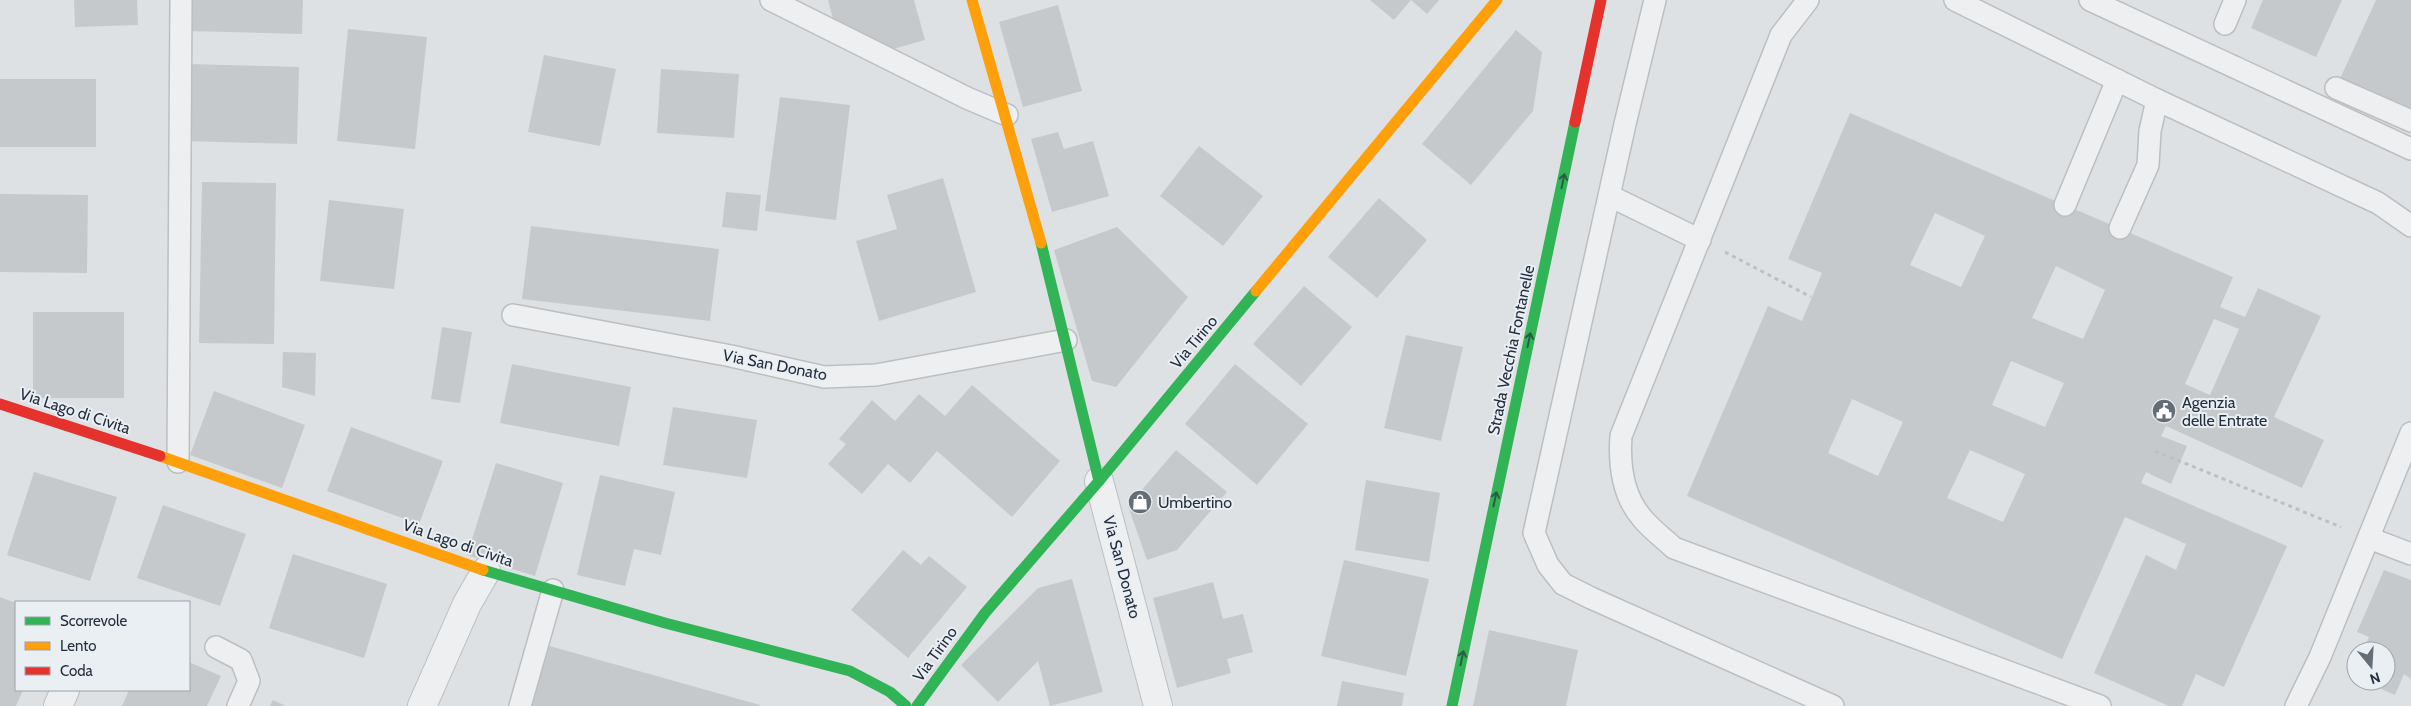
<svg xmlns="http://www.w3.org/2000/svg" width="2411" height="706" font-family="Cabin,sans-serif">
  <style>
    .building { fill: #c6c9cc; fill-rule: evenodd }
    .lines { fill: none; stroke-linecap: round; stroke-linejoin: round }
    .lane-casing { stroke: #bcbfc2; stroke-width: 24 }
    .street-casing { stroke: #bcbfc2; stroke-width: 30 }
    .path { stroke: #bdbfc4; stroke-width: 3; stroke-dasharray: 4 4; stroke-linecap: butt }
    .lane { stroke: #edeff1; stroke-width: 21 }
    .street { stroke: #edeff1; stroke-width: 28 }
    .fast { stroke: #30b455; stroke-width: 11 }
    .slow { stroke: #ff9f0a; stroke-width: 11 }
    .jam { stroke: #e5322d; stroke-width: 11 }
    .oneway { stroke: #285d45 }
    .labels { text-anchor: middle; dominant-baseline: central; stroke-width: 4; stroke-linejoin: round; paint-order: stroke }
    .street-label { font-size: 16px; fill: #242e3d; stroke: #eaeff4 }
    .poi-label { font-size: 16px; fill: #242e3d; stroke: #eaeff4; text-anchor: start }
  </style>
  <rect width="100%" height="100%" fill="#dee1e4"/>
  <g class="building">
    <path d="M74,0H137L138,25L75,27Z"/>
    <path d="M189,0H303L302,34L188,31Z"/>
    <path d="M828,0H914L925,40L886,51L835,26Z"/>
    <path d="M1370,0H1439L1427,14L1411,0L1394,20Z"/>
    <path d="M2263,0H2342L2316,57L2251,28Z"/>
    <path d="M2376,0H2411V113L2339,81Z"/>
    <path d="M1058,5L1082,91L1023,107L999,22Z"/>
    <path d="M348,29L427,37L415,149L337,141Z"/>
    <path d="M1516,30L1542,52L1533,111L1471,185L1422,144Z"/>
    <path d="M544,55L616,69L600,146L528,132Z"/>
    <path d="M185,64L299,67L297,144L183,141Z"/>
    <path d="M661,69L739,74L734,138L657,133Z"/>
    <rect x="0" y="79" width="96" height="68"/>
    <path d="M780,97L850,105L836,220L765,211Z"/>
    <path d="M1850,113L2233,277L2220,307L2245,317L2258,288L2321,316L2274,417L2324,440L2302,488L2166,426L2161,436L2187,446L2171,484L2146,472L2141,483L2287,546L2224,687L2196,674L2182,706H2169L2094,673L2146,555L2176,570L2186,544L2125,517L2062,659L1687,496L1768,306L1802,321L1822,273L1788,259ZM1935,213L1985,236L1961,287L1910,265ZM2056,266L2105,290L2083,339L2032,318ZM2214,319L2239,329L2210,395L2185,384ZM2011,361L2064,383L2045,427L1992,405ZM1852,399L1903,422L1878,476L1828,453ZM1970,450L2025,474L2003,522L1947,498Z"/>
    <path d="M1058,132L1064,149L1093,141L1109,196L1052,212L1031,139Z"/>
    <path d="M1199,146L1263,196L1223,246L1160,196Z"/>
    <path d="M943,178L976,292L879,321L856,241L897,229L887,195Z"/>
    <path d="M202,182L276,183L274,344L199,343Z"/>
    <path d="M726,192L761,195L757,231L722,227Z"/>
    <path d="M0,194L88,195L87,273L0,272Z"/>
    <path d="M1379,198L1427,240L1377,298L1328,257Z"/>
    <path d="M329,200L404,209L394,289L320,281Z"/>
    <path d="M531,226L719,249L710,321L522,299Z"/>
    <path d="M1117,227L1188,297L1116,387L1092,381L1054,250Z"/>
    <path d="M1304,286L1352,327L1301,386L1253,344Z"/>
    <rect x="33" y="312" width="91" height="86"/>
    <path d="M442,327L472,332L460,403L431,399Z"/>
    <path d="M1406,335L1463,347L1441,441L1384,428Z"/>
    <path d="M283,352L316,353L315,396L282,387Z"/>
    <path d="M512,364L631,387L619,446L500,423Z"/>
    <path d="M1235,364L1308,424L1257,485L1185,424Z"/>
    <path d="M972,385L1060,461L1012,517L937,451L910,483L888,464L862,494L828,464L846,444L839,439L872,400L895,421L919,394L945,416Z"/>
    <path d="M214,391L305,425L282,488L190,455Z"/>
    <path d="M673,407L757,420L747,478L663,465Z"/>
    <path d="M351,427L443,461L419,524L327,491Z"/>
    <path d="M1176,450L1227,492L1177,550L1147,560L1128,506Z"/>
    <path d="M496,463L563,483L535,576L467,555Z"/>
    <path d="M34,472L117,497L90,581L7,555Z"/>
    <path d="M600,475L675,492L661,555L634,549L625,586L577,575Z"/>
    <path d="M1366,480L1440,493L1429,562L1355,550Z"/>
    <path d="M163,505L246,534L220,606L137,578Z"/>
    <path d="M903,550L921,565L929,556L967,587L908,658L851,610Z"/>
    <path d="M293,554L387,584L364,658L269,628Z"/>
    <path d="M1344,560L1429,579L1406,676L1321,656Z"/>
    <path d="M2384,570L2411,580V679L2404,674L2395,695L2362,681H2386V651H2363L2369,637L2357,632Z"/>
    <path d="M1072,579L1103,692L1050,706L1038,661L998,702L961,665L1038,588Z"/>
    <path d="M1213,582L1223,619L1243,614L1253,652L1227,659L1231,673L1177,688L1153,598Z"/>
    <path d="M0,597L16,603V690H23L16,706H0Z"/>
    <path d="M1489,630L1578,650L1566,706H1473Z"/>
    <path d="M546,645L760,705V706H529Z"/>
    <path d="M189,662L221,676L207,706H122L129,690H189Z"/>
    <path d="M2356,667V678L2352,677Z"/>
    <path d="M1342,681L1404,693L1402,706H1337Z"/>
    <path d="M273,700L286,706H270Z"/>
  </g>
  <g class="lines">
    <g class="lane-casing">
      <g id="lane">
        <path d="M771,0L967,98L1007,115"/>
        <path d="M1655,0L1625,124L1534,533L1548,565L1563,584L1591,598L1833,706"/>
        <path d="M1808,0L1781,35L1621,436C1619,464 1623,496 1642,518C1651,529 1663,538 1674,548L2100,706"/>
        <path d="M1955,0L2157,100L2378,203L2411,226"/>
        <path d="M2090,0L2411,149"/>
        <path d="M2225,24L2235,0"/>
        <path d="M2336,88L2411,121"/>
        <path d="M1610,196L1700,240"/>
        <path d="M2065,205L2117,80"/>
        <path d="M2120,228L2148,165L2150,131L2157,100"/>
        <path d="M513,315L731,356L824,377L876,375L1066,340"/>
        <path d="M178,462L181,0"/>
        <path d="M2369,538L2411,554"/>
        <path d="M216,647L241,660L249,681L238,706"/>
        <path d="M520,706L553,590"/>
        <path d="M2296,706L2320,657L2411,433"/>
      </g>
    </g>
    <g class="street-casing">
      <g id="street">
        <path d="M1099,481L1158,706"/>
        <path d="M58,706L65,690"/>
        <path d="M422,706L467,604L486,571"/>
      </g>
    </g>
    <g class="path">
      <path d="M1725,252L1811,297"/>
      <path d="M2155,451L2341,527"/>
    </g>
    <use href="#lane" class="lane"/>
    <use href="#street" class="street"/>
    <g class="fast">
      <path d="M1041,243L1099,481"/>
      <path d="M483,570L665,623L850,671L890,692L906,706"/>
      <path d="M917,706L985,613L1099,481L1256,291"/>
      <path d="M1452,706L1575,122"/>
    </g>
    <g class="slow">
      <path d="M972,0L1041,243"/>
      <path d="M1256,291L1497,0"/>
      <path d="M160,456L483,570"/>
    </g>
    <g class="jam">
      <path d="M1575,122L1601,0"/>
      <path d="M0,404L160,456"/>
    </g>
  </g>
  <defs><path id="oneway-shaft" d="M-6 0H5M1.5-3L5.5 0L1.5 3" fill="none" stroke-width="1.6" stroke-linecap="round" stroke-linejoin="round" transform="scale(1.25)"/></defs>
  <g class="oneway">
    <use href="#oneway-shaft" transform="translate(1563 181) rotate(-78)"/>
    <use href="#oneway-shaft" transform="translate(1529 340) rotate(-78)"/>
    <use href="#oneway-shaft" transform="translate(1495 499) rotate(-78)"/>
    <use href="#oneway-shaft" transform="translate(1462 658) rotate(-78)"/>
  </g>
  <defs>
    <g id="civic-disc" transform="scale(1.25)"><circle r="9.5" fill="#656d77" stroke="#eaeff4"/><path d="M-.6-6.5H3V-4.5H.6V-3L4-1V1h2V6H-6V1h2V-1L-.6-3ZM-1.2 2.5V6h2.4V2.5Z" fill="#fff"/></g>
    <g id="shop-disc" transform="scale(1.25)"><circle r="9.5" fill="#656d77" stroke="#eaeff4"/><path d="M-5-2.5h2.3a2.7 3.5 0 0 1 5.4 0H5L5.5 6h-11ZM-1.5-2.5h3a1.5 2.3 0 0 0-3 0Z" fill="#fff"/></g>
  </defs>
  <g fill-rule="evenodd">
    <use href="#civic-disc" x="2164" y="411"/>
    <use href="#shop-disc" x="1140" y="502"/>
  </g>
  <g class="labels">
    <g class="street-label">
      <text transform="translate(1194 342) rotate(-50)">Via Tirino</text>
      <text transform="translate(1511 350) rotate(-78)">Strada Vecchia Fontanelle</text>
      <text transform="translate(775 365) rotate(11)">Via San Donato</text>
      <text transform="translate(75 411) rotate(18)">Via Lago di Civita</text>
      <text transform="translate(458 543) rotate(19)">Via Lago di Civita</text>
      <text transform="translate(1122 567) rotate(75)">Via San Donato</text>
      <text transform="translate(935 654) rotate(-54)">Via Tirino</text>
    </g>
    <g class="poi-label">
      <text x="2182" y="402">Agenzia<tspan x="2182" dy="18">delle Entrate</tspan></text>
      <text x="1158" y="502">Umbertino</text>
    </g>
  </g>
  <rect x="15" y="601" width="175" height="90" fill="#eaeff4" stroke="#9ba2ab"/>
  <rect x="25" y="617" width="25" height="8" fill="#30b455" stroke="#9ba2ab"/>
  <text x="60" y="626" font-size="15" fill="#242e3d">Scorrevole</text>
  <rect x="25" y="642" width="25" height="8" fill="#ff9f0a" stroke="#9ba2ab"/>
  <text x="60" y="651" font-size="15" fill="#242e3d">Lento</text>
  <rect x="25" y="667" width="25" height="8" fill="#e5322d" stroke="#9ba2ab"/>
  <text x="60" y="676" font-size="15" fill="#242e3d">Coda</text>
  <g transform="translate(2371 666) rotate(162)"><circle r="24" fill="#eaeff4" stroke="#9ba2ab"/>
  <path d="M0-4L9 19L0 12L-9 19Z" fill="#656d77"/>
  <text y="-8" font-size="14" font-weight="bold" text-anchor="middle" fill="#242e3d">N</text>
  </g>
</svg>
